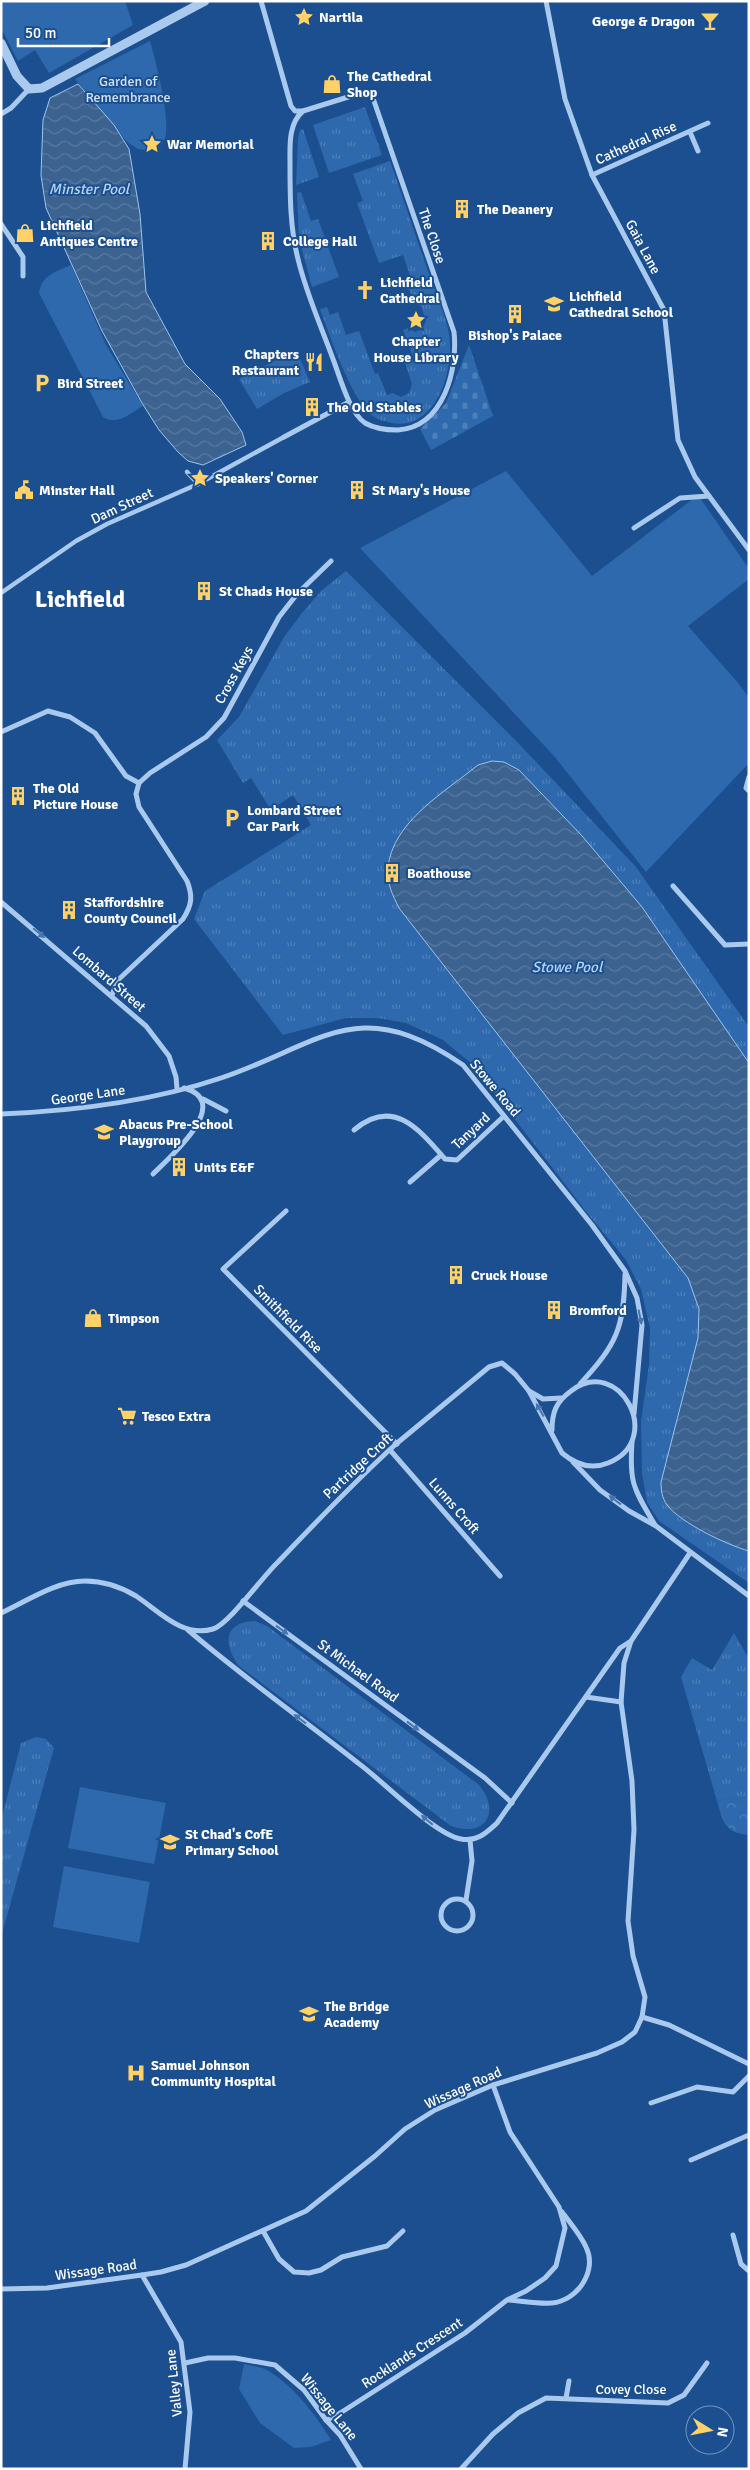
<svg xmlns="http://www.w3.org/2000/svg" width="750" height="2470" font-family="Signika,sans-serif">
  <style>
    .grass { fill: url(#grass-tufts) }
    .forest { fill: url(#forest-crowns) }
    .cemetery { fill: url(#cemetery-stones) }
    .green { fill: #2e69ad }
    .water { fill: url(#water-waves); stroke: #9cc4f0 }
    .lines { fill: none; stroke-linecap: round; stroke-linejoin: round }
    .pedestrian { stroke: #a9c9ee; stroke-width: 4.5 }
    .minor { stroke: #a9c9ee; stroke-width: 5 }
    .tertiary { stroke: #a9c9ee; stroke-width: 9 }
    .oneway { fill: #4674ac }
    .labels { text-anchor: middle; dominant-baseline: central; stroke-width: 4; stroke-linejoin: round; paint-order: stroke }
    .poi-label { font-size: 14px; font-weight: bold; fill: #fff; stroke: #1b4f8f; text-anchor: start }
    .park-label { font-size: 14px; fill: #cfe3fa; stroke: #1b4f8f }
    .street-label { font-size: 14px; fill: #fff; stroke: #1b4f8f }
    .water-label { font-size: 15px; font-style: italic; fill: #b5d3f5; stroke: #1b4f8f }
    .town-label { font-size: 24px; font-weight: bold; fill: #fff; stroke: #1b4f8f }
  </style>
  <defs>
    <pattern id="grass-tufts" width="24" height="20" patternUnits="userSpaceOnUse" patternTransform="scale(1.25)"><rect width="24" height="20" fill="#2e69ad"/><path d="M3 7l-1-3M5 7V3M7 7l1-3M15 17l-1-3M17 17v-4M19 17l1-3" fill="none" stroke="#4d80b9"/></pattern>
    <pattern id="forest-crowns" width="20" height="18" patternUnits="userSpaceOnUse" patternTransform="scale(1.25)"><rect width="20" height="18" fill="#2e69ad"/><path d="M2 6a3 3 0 1 1 6 0M12 15a3 3 0 1 1 6 0" fill="none" stroke="#4d80b9"/></pattern>
    <pattern id="cemetery-stones" width="16" height="16" patternUnits="userSpaceOnUse" patternTransform="scale(1.25)"><rect width="16" height="16" fill="#2e69ad"/><path d="M2 7V4a2 2 0 0 1 4 0v3zM10 15v-3a2 2 0 0 1 4 0v3z" fill="#4d80b9"/></pattern>
    <pattern id="water-waves" width="16" height="10" patternUnits="userSpaceOnUse" patternTransform="scale(1.25)"><rect width="16" height="10" fill="#3c6290"/><path d="M0 5q4-4 8 0t8 0" fill="none" stroke="#597aa1"/></pattern>
  </defs>
  <rect width="100%" height="100%" fill="#1b4f8f"/>
  <g class="grass">
    <path d="M365,107L382,155L329,173L313,125Z"/>
    <path d="M303,129L319,177L296,185L298,139L300,130Z"/>
    <path d="M390,161C404,201 417,240 431,280C437,297 446,316 449,334C455,368 437,431 392,423C384,421 378,420 371,415C351,398 330,336 320,309L327,307L330,315L338,312L346,335L359,331L375,374L378,373L387,395L393,393L401,397L409,393L412,384L405,363L414,359L403,330L408,328L415,332L422,329L426,321L421,306L416,303L407,286L413,284L403,255L379,263L357,203L363,201L353,174Z"/>
    <path d="M301,192L311,221L318,219L339,277L312,287L299,239L297,193Z"/>
    <path d="M297,352L310,382L284,393L257,409L239,379L290,353Z"/>
    <path d="M346,571L519,744L636,867L749,1027V1583L659,1521L647,1502L642,1473L641,1421L649,1365L650,1328L641,1289L626,1260L588,1214L472,1064L443,1040L406,1023L378,1018H346L283,1035L194,919L205,891L311,825L293,795L271,810L251,778L243,783L217,740L239,717L284,637L302,613L322,590Z"/>
    <path d="M255,1621L267,1626L479,1785C502,1813 484,1838 451,1826L239,1666C223,1645 223,1622 255,1621Z"/>
    <path d="M734,1633L749,1659V1804L732,1798L717,1801L681,1677L692,1658L712,1670Z"/>
    <path d="M36,1737L46,1739L54,1748L1,1937V1821L21,1743Z"/>
  </g>
  <path class="forest" d="M732,1798L749,1804V1835C725,1833 723,1822 717,1801Z"/>
  <path class="cemetery" d="M469,345L493,416L431,450L420,429L446,403Z"/>
  <g class="green">
    <path d="M1,1H125L133,25L49,73L35,50L18,61L1,28Z"/>
    <path d="M150,41C155,58 173,126 164,141C162,144 156,148 152,151L138,149L127,142L75,79Z"/>
    <path d="M71,265L106,345L143,406C129,414 118,426 103,417L39,293C42,275 55,272 71,265Z"/>
    <path d="M506,471L592,576L698,495L749,569V579L688,626L739,684L749,698V763L646,872L554,756L360,548Z"/>
    <path d="M343,769L366,780L355,803L332,792Z"/>
    <path d="M80,1787L166,1803L154,1864L68,1848Z"/>
    <path d="M64,1866L150,1882L139,1943L53,1927Z"/>
    <path d="M244,2364C251,2366 261,2367 267,2370C294,2386 315,2414 331,2440L311,2447L294,2448L260,2423L239,2389Z"/>
  </g>
  <g class="water">
    <path d="M78,84L114,125L129,149L140,214L146,292L185,364L220,399L242,432L246,445L203,465L188,461L178,452L159,430L142,403L102,331L46,208L41,175L43,120L50,98Z"/>
    <path d="M492,761L504,762L519,770L583,837L642,907L749,1063V1551C727,1545 681,1523 667,1505C662,1498 661,1490 661,1482L698,1338L699,1309L688,1278L399,908C393,896 386,882 388,868C392,822 445,792 478,765Z"/>
  </g>
  <g class="lines">
    <g class="pedestrian">
      <path d="M187,472L198,484"/>
      <path d="M1,593L76,541L107,524L198,484L284,437"/>
    </g>
    <g class="minor">
      <path d="M261,1L291,106L295,111H303"/>
      <path d="M546,1L565,99L592,175L664,310L678,440L695,477L749,550"/>
      <path d="M361,93H369L374,101L454,332C458,369 444,427 398,430C387,430 375,429 365,423C349,412 340,377 333,359C321,326 306,293 298,259C290,228 290,196 290,164C290,146 288,124 303,111Z"/>
      <path d="M1,114L11,108L29,89"/>
      <path d="M690,132L698,151"/>
      <path d="M592,175L708,123"/>
      <path d="M1,224L23,257V276"/>
      <path d="M284,437L349,402"/>
      <path d="M634,528L680,498L709,496"/>
      <path d="M1,732L48,711L70,717L95,733L126,776L139,783"/>
      <path d="M749,777L746,788L749,791"/>
      <path d="M673,886L725,945L749,944"/>
      <path d="M1,902L146,1026L169,1056L176,1077L177,1089"/>
      <path d="M112,995L118,980L183,919C192,905 193,896 187,881L139,807L136,794L139,783L150,773L206,737L224,718L279,617L297,594L331,561"/>
      <path d="M203,1099L226,1111"/>
      <path d="M1,1114C75,1111 150,1102 221,1078C322,1044 357,992 463,1065L592,1225L625,1271L637,1298L642,1325L634,1414"/>
      <path d="M354,1130C393,1097 419,1129 445,1159L457,1160L504,1116"/>
      <path d="M153,1174C171,1156 234,1102 184,1088"/>
      <path d="M410,1182L441,1155"/>
      <path d="M286,1211L223,1269L397,1444"/>
      <path d="M580,1384C617,1344 624,1328 625,1274"/>
      <path d="M529,1391L543,1399L561,1398"/>
      <path d="M632,1442C629,1484 634,1489 655,1525"/>
      <path d="M390,1450L500,1576"/>
      <path d="M573,1462L600,1490L629,1511L656,1526L749,1596"/>
      <path d="M243,1601L485,1778L512,1803"/>
      <path d="M1,1613C27,1601 56,1581 85,1581C103,1581 121,1587 136,1596C159,1611 182,1638 213,1629C229,1624 263,1576 278,1562C316,1522 355,1481 396,1444C427,1418 458,1393 489,1367L502,1363L515,1374L529,1391L562,1453C575,1464 591,1470 608,1463C666,1440 619,1354 571,1391C556,1402 552,1412 552,1430"/>
      <path d="M188,1630C243,1677 301,1718 358,1763C383,1781 434,1834 461,1839C477,1842 486,1833 497,1823L620,1648L631,1641L690,1553"/>
      <path d="M586,1697L621,1702"/>
      <circle cx="457" cy="1915" r="16"/>
      <path d="M466,1900L472,1861L470,1840"/>
      <path d="M642,2017L669,2025L749,2064"/>
      <path d="M651,2103L697,2087L733,2092L749,2076"/>
      <path d="M691,2160L749,2135"/>
      <path d="M263,2231L279,2259L294,2272L309,2273L321,2270L342,2257L387,2246L403,2231"/>
      <path d="M733,2235L741,2264L749,2271"/>
      <path d="M142,2275L181,2342L190,2412L185,2469"/>
      <path d="M1,2289L47,2288L142,2275L161,2272L186,2265L306,2211L375,2156L405,2129L435,2110L493,2085L597,2053L622,2042L635,2032L642,2017L645,1997L633,1956L628,1921L634,1830L632,1781L621,1702L624,1663L631,1641"/>
      <path d="M509,2300C523,2301 538,2304 552,2303C577,2301 598,2271 586,2247C580,2234 570,2223 562,2212"/>
      <path d="M185,2363L208,2358H235L275,2365L304,2390L326,2420L340,2435L361,2469"/>
      <path d="M566,2398L569,2381"/>
      <path d="M326,2420L334,2417L465,2333L507,2300L526,2291L545,2278L556,2266L565,2228L559,2207L510,2132L493,2085"/>
      <path d="M461,2469L493,2434L518,2413L546,2398L668,2403L684,2395L707,2363"/>
    </g>
    <path class="tertiary" d="M1,43L17,76L29,89L42,88L205,1"/>
  </g>
  <defs><path id="oneway-solid" d="M-6-.8H1V-3.2L6.5 0L1 3.2V.8H-6Z" transform="scale(1.25)"/></defs>
  <g class="oneway">
    <use href="#oneway-solid" transform="translate(39 933) rotate(40)"/>
    <use href="#oneway-solid" transform="translate(640 1317) rotate(79)"/>
    <use href="#oneway-solid" transform="translate(540 1410) rotate(-120)"/>
    <use href="#oneway-solid" transform="translate(615 1500) rotate(-143)"/>
    <use href="#oneway-solid" transform="translate(282 1630) rotate(36)"/>
    <use href="#oneway-solid" transform="translate(300 1719) rotate(-143)"/>
    <use href="#oneway-solid" transform="translate(413 1726) rotate(36)"/>
    <use href="#oneway-solid" transform="translate(427 1820) rotate(-140)"/>
  </g>
  <defs>
    <g id="sight-bare" transform="scale(1.5)"><path d="M0-6L1.8-2.2L6-1.7L2.9 1.2L3.7 5.4L0 3.3L-3.7 5.4L-2.9 1.2L-6-1.7L-1.8-2.2Z" fill="#ffd166" stroke="#1b4f8f" stroke-width="2.5" paint-order="stroke"/></g>
    <g id="bar-bare" transform="scale(1.5)"><path d="M-6-5H6L.8 .8V4.5H3.5V6h-7V4.5H-.8V.8Z" fill="#ffd166" stroke="#1b4f8f" stroke-width="2.5" paint-order="stroke"/></g>
    <g id="shop-bare" transform="scale(1.5)"><path d="M-5-2.5h2.3a2.7 3.5 0 0 1 5.4 0H5L5.5 6h-11ZM-1.5-2.5h3a1.5 2.3 0 0 0-3 0Z" fill="#ffd166" stroke="#1b4f8f" stroke-width="2.5" paint-order="stroke"/></g>
    <g id="building-bare" transform="scale(1.5)"><path d="M-4-6H4V6H1V3H-1V6H-4ZM-2.5-4.3h1.7v1.8h-1.7ZM.8-4.3h1.7v1.8H.8ZM-2.5-1h1.7V.8h-1.7ZM.8-1h1.7V.8H.8Z" fill="#ffd166" stroke="#1b4f8f" stroke-width="2.5" paint-order="stroke"/></g>
    <g id="church-bare" transform="scale(1.5)"><path d="M-1.2-6h2.4v3.5h3.3v2.4h-3.3V6h-2.4V-.1h-3.3v-2.4h3.3Z" fill="#ffd166" stroke="#1b4f8f" stroke-width="2.5" paint-order="stroke"/></g>
    <g id="school-bare" transform="scale(1.5)"><path d="M0-5L7-2L0 1L-7-2ZM-4 1L0 2.5L4 1V4Q0 6-4 4Z" fill="#ffd166" stroke="#1b4f8f" stroke-width="2.5" paint-order="stroke"/></g>
    <g id="restaurant-bare" transform="scale(1.5)"><path d="M-5-6h1v4h1v-4h1v4h1v-4h1v5L-1.5 .5V6h-2V.5L-5-1ZM5-6V6H3V1.5H1.5Q1.5-4 5-6Z" fill="#ffd166" stroke="#1b4f8f" stroke-width="2.5" paint-order="stroke"/></g>
    <g id="parking-bare" transform="scale(1.5)"><path d="M-3.5-5.5H1a3.5 3.5 0 0 1 0 7H-1V5.5H-3.5ZM-1-3.4V-.6H.8a1.4 1.4 0 0 0 0-2.8Z" fill="#ffd166" stroke="#1b4f8f" stroke-width="2.5" paint-order="stroke"/></g>
    <g id="civic-bare" transform="scale(1.5)"><path d="M-.6-6.5H3V-4.5H.6V-3L4-1V1h2V6H-6V1h2V-1L-.6-3ZM-1.2 2.5V6h2.4V2.5Z" fill="#ffd166" stroke="#1b4f8f" stroke-width="2.5" paint-order="stroke"/></g>
    <g id="supermarket-bare" transform="scale(1.5)"><path d="M-6-5.5h2.5l.6 2H6L4.5 2H-2.5L-4.4-4H-6ZM-1.5 3.2a1.3 1.3 0 1 0 .1 0ZM3 3.2a1.3 1.3 0 1 0 .1 0Z" fill="#ffd166" stroke="#1b4f8f" stroke-width="2.5" paint-order="stroke"/></g>
    <g id="hospital-bare" transform="scale(1.5)"><path d="M-5-5h3v3.5h4V-5h3V5h-3V1.5h-4V5h-3Z" fill="#ffd166" stroke="#1b4f8f" stroke-width="2.5" paint-order="stroke"/></g>
  </defs>
  <g fill-rule="evenodd">
    <use href="#sight-bare" x="304" y="17"/>
    <use href="#bar-bare" x="710" y="21"/>
    <use href="#shop-bare" x="332" y="84"/>
    <use href="#sight-bare" x="152" y="144"/>
    <use href="#building-bare" x="462" y="209"/>
    <use href="#shop-bare" x="25" y="233"/>
    <use href="#building-bare" x="268" y="241"/>
    <use href="#church-bare" x="365" y="290"/>
    <use href="#school-bare" x="554" y="304"/>
    <use href="#building-bare" x="515" y="314"/>
    <use href="#sight-bare" x="416" y="320"/>
    <use href="#restaurant-bare" x="314" y="362"/>
    <use href="#parking-bare" x="42" y="383"/>
    <use href="#building-bare" x="312" y="407"/>
    <use href="#sight-bare" x="200" y="478"/>
    <use href="#civic-bare" x="24" y="490"/>
    <use href="#building-bare" x="357" y="490"/>
    <use href="#building-bare" x="204" y="591"/>
    <use href="#building-bare" x="18" y="796"/>
    <use href="#parking-bare" x="232" y="818"/>
    <use href="#building-bare" x="392" y="873"/>
    <use href="#building-bare" x="69" y="910"/>
    <use href="#school-bare" x="104" y="1132"/>
    <use href="#building-bare" x="179" y="1167"/>
    <use href="#building-bare" x="456" y="1275"/>
    <use href="#building-bare" x="554" y="1310"/>
    <use href="#shop-bare" x="93" y="1318"/>
    <use href="#supermarket-bare" x="127" y="1416"/>
    <use href="#school-bare" x="170" y="1842"/>
    <use href="#school-bare" x="309" y="2014"/>
    <use href="#hospital-bare" x="136" y="2073"/>
  </g>
  <g class="labels">
    <g class="poi-label">
      <text x="319" y="17">Nartila</text>
      <text x="695" y="21" text-anchor="end">George &amp; Dragon</text>
      <text x="347" y="76">The Cathedral<tspan x="347" dy="16">Shop</tspan></text>
      <text x="167" y="144">War Memorial</text>
      <text x="477" y="209">The Deanery</text>
      <text x="40" y="225">Lichfield<tspan x="40" dy="16">Antiques Centre</tspan></text>
      <text x="283" y="241">College Hall</text>
      <text x="380" y="282">Lichfield<tspan x="380" dy="16">Cathedral</tspan></text>
      <text x="569" y="296">Lichfield<tspan x="569" dy="16">Cathedral School</tspan></text>
      <text x="515" y="335" text-anchor="middle">Bishop's Palace</text>
      <text x="416" y="341" text-anchor="middle">Chapter<tspan x="416" dy="16">House Library</tspan></text>
      <text x="299" y="354" text-anchor="end">Chapters<tspan x="299" dy="16">Restaurant</tspan></text>
      <text x="57" y="383">Bird Street</text>
      <text x="327" y="407">The Old Stables</text>
      <text x="215" y="478">Speakers' Corner</text>
      <text x="39" y="490">Minster Hall</text>
      <text x="372" y="490">St Mary's House</text>
      <text x="219" y="591">St Chads House</text>
      <text x="33" y="788">The Old<tspan x="33" dy="16">Picture House</tspan></text>
      <text x="247" y="810">Lombard Street<tspan x="247" dy="16">Car Park</tspan></text>
      <text x="407" y="873">Boathouse</text>
      <text x="84" y="902">Staffordshire<tspan x="84" dy="16">County Council</tspan></text>
      <text x="119" y="1124">Abacus Pre-School<tspan x="119" dy="16">Playgroup</tspan></text>
      <text x="194" y="1167">Units E&amp;F</text>
      <text x="471" y="1275">Cruck House</text>
      <text x="569" y="1310">Bromford</text>
      <text x="108" y="1318">Timpson</text>
      <text x="142" y="1416">Tesco Extra</text>
      <text x="185" y="1834">St Chad's CofE<tspan x="185" dy="16">Primary School</tspan></text>
      <text x="324" y="2006">The Bridge<tspan x="324" dy="16">Academy</tspan></text>
      <text x="151" y="2065">Samuel Johnson<tspan x="151" dy="16">Community Hospital</tspan></text>
    </g>
    <g class="park-label">
      <text x="128" y="81">Garden of<tspan x="128" dy="16">Remembrance</tspan></text>
    </g>
    <g class="street-label">
      <text transform="translate(636 143) rotate(-24)">Cathedral Rise</text>
      <text transform="translate(432 236) rotate(71)">The Close</text>
      <text transform="translate(643 247) rotate(62)">Gaia Lane</text>
      <text transform="translate(122 506) rotate(-25)">Dam Street</text>
      <text transform="translate(234 675) rotate(-61)">Cross Keys</text>
      <text transform="translate(109 979) rotate(41)">Lombard Street</text>
      <text transform="translate(495 1088) rotate(50)">Stowe Road</text>
      <text transform="translate(88 1095) rotate(-8)">George Lane</text>
      <text transform="translate(471 1131) rotate(-43)">Tanyard</text>
      <text transform="translate(288 1319) rotate(45)">Smithfield Rise</text>
      <text transform="translate(358 1466) rotate(-43)">Partridge Croft</text>
      <text transform="translate(454 1506) rotate(49)">Lunns Croft</text>
      <text transform="translate(358 1671) rotate(36)">St Michael Road</text>
      <text transform="translate(463 2088) rotate(-24)">Wissage Road</text>
      <text transform="translate(96 2270) rotate(-8)">Wissage Road</text>
      <text transform="translate(412 2353) rotate(-33)">Rocklands Crescent</text>
      <text transform="translate(174 2383) rotate(-96)">Valley Lane</text>
      <text x="631" y="2389">Covey Close</text>
      <text transform="translate(329 2407) rotate(51)">Wissage Lane</text>
    </g>
    <g class="water-label">
      <text x="89" y="189">Minster Pool</text>
      <text x="567" y="967">Stowe Pool</text>
    </g>
    <g class="town-label">
      <text x="80" y="599">Lichfield</text>
    </g>
  </g>
  <rect width="750" height="2470" fill="none" stroke="#ffffff" stroke-width="5"/>
  <g transform="translate(710 2430) rotate(100)"><circle r="24" fill="#1b4f8f" stroke="#7695bc"/>
  <path d="M0-4L9 19L0 12L-9 19Z" fill="#ffd166"/>
  <text y="-8" font-size="14" font-weight="bold" text-anchor="middle" fill="#ffffff">N</text>
  </g>
  <path d="M18 38v8h91v-8" fill="none" stroke="#ffffff" stroke-width="2.5"/>
  <text x="25" y="38" font-size="15" fill="#ffffff" stroke="#1b4f8f" stroke-width="4" paint-order="stroke">50 m</text>
</svg>
